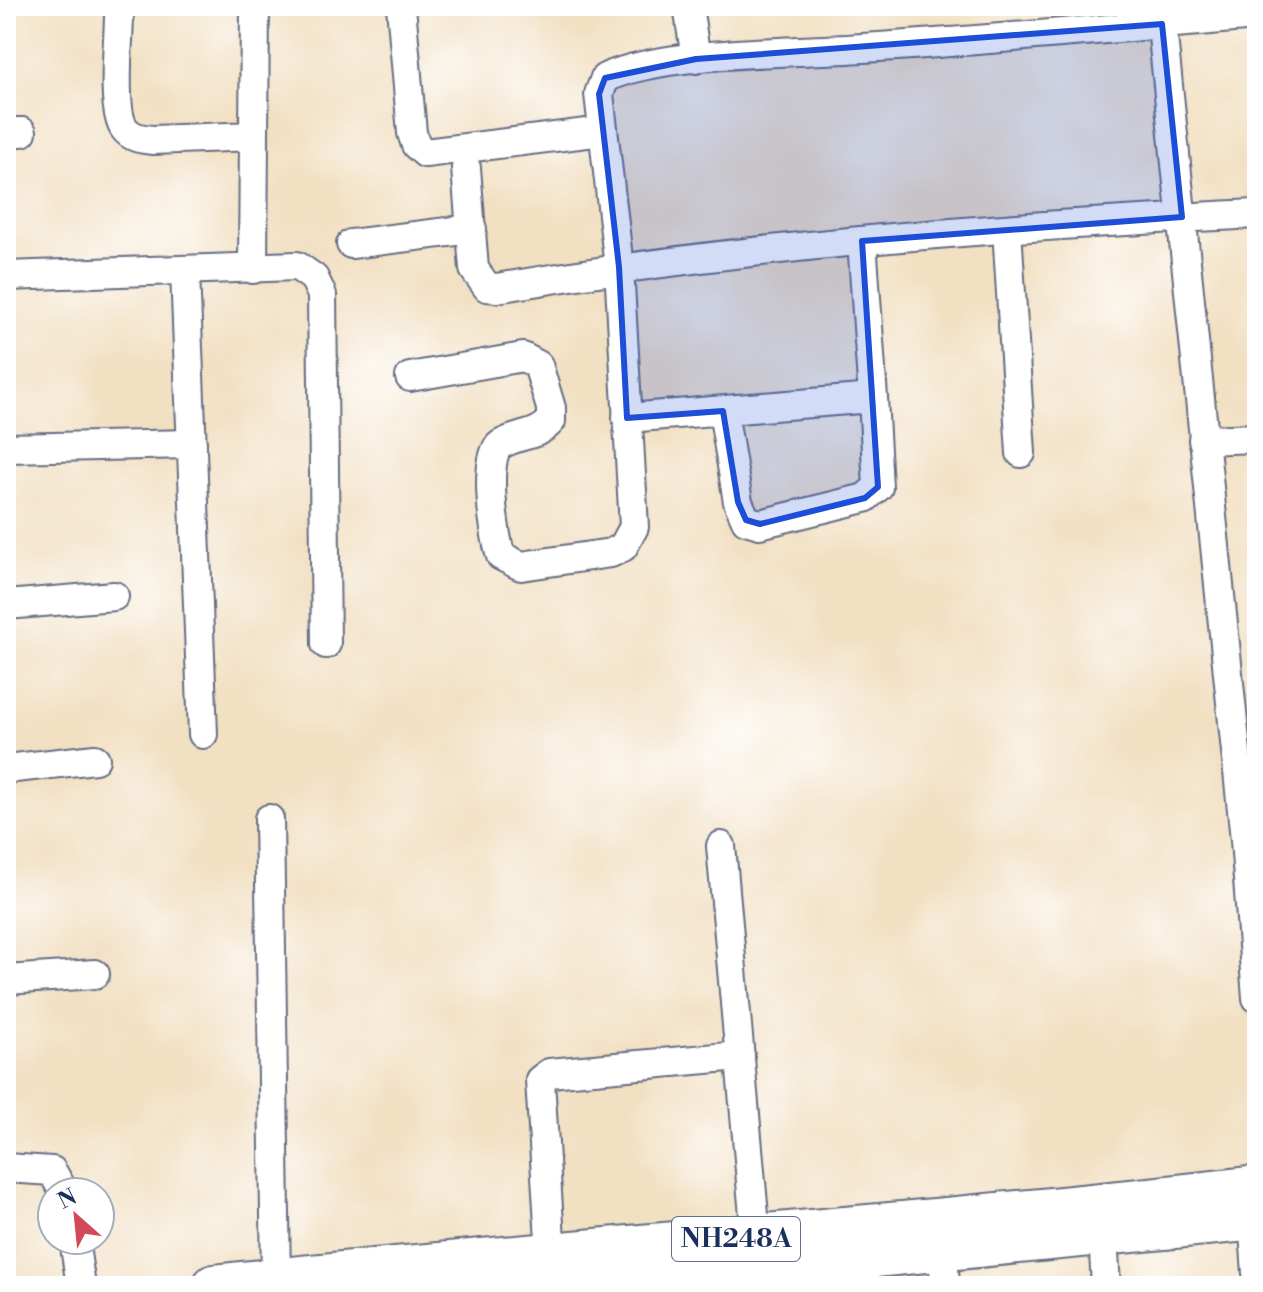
<svg xmlns="http://www.w3.org/2000/svg" width="1263" height="1292" font-family="'Libre Bodoni',serif">
  <style>
    .lines { fill: none; stroke-linecap: round; stroke-linejoin: round }
    .minor-casing { stroke: #666d81; stroke-width: 32 }
    .highway-casing { stroke: #666d81; stroke-width: 46 }
    .minor { stroke: #fff; stroke-width: 28 }
    .highway { stroke: #fff; stroke-width: 42 }
    .marked { fill: #1d4ed8; fill-opacity: 0.2; stroke: #1d4ed8; stroke-width: 6; stroke-linejoin: round }
    .labels { text-anchor: middle; dominant-baseline: central; stroke-width: 8; stroke-linejoin: round; paint-order: stroke }
    .shield { fill: #fff; stroke: #5f6d8e; stroke-width: 2 }
    .shield-label { font-size: 26px; font-weight: bold; fill: #1b2f5e }
  </style>
  <rect width="100%" height="100%" fill="#fff"/>
  <filter id="ink" filterUnits="userSpaceOnUse"><feTurbulence type="fractalNoise" baseFrequency=".0125" numOctaves="2"/><feDisplacementMap in="SourceGraphic" scale="16" xChannelSelector="R" yChannelSelector="G"/><feConvolveMatrix kernelMatrix="1 2 1 2 8 2 1 2 1" color-interpolation-filters="sRGB"/></filter>
  <filter id="wash" filterUnits="userSpaceOnUse"><feTurbulence type="fractalNoise" baseFrequency=".006" numOctaves="4" result="noise"/><feDisplacementMap in="SourceGraphic" scale="32" xChannelSelector="R" yChannelSelector="G"/><feGaussianBlur stdDeviation="1.8" result="paint"/><feColorMatrix in="noise" values="0 0 0 0 0 0 0 0 0 0 0 0 0 0 0 0 0 1.4 0 .05"/><feComposite in="paint" operator="in"/></filter>
  <g filter="url(#wash)">
    <rect width="100%" height="100%" fill="#f2e0c3"/>
  </g>
  <g filter="url(#ink)">
    <g class="lines">
      <g class="minor-casing">
        <g id="minor">
          <path d="M401,6L412,133L416,145L425,153L603,131"/>
          <path d="M688,6L696,59"/>
          <path d="M1160,7L1245,840L1257,998"/>
          <path d="M119,15C119,40 111,109 124,128C131,138 142,139 153,140L254,136"/>
          <path d="M6,132H22"/>
          <path d="M466,168L474,269L487,287L497,288C748,245 1003,226 1257,214"/>
          <path d="M1007,229L1021,453"/>
          <path d="M351,244L472,229"/>
          <path d="M253,269L255,6"/>
          <path d="M185,271L203,734"/>
          <path d="M6,276L297,266L314,278L322,295L326,644"/>
          <path d="M410,377L523,357L538,365L551,408V421C537,437 517,434 500,445C483,456 494,537 501,556L521,566L611,553L623,547L634,527L619,267L599,94L605,78C666,50 794,53 863,48C995,40 1126,27 1257,16"/>
          <path d="M723,411L738,502L746,520L760,524L865,498L878,487L873,398"/>
          <path d="M627,418L873,398L862,241"/>
          <path d="M1203,440L1257,438"/>
          <path d="M6,448L192,444"/>
          <path d="M6,605L114,596"/>
          <path d="M6,769L95,759"/>
          <path d="M269,819L276,1279"/>
          <path d="M721,846L756,1238"/>
          <path d="M6,980L95,974"/>
          <path d="M6,1168L52,1171L64,1192"/>
          <path d="M1253,1220L1257,1273"/>
          <path d="M1103,1236L1106,1286"/>
          <path d="M74,1240L81,1286"/>
          <path d="M943,1251L945,1286"/>
          <path d="M531,1254L535,1286"/>
          <path d="M552,1272L540,1080L549,1073L740,1056"/>
        </g>
      </g>
      <g class="highway-casing">
        <g id="highway">
          <path d="M214,1286C562,1249 910,1227 1257,1187"/>
          <path d="M565,1286L1257,1219"/>
        </g>
      </g>
      <use href="#minor" class="minor"/>
      <use href="#highway" class="highway"/>
    </g>
  </g>
  <path class="marked" d="M1162,24L1182,217L862,241L878,487L865,498L760,524L746,520L738,502L723,411L627,418L619,267L599,94L605,78L696,59Z"/>
  <g class="labels">
    <rect class="shield" x="672" y="1217" width="128" height="44" rx="6"/>
    <g class="shield-label">
      <text x="736" y="1239">NH248A</text>
    </g>
  </g>
  <rect width="1263" height="1292" fill="none" stroke="#fff" stroke-width="32"/>
  <g transform="translate(76 1216) rotate(333)"><circle r="38" fill="#ffffff" stroke="#a4acbf" stroke-width="2"/>
  <path d="M0-6L14 30L0 20L-14 30Z" fill="#d1495b"/>
  <text y="-12" font-size="22" font-weight="bold" text-anchor="middle" fill="#1b2f5e">N</text>
  </g>
</svg>
